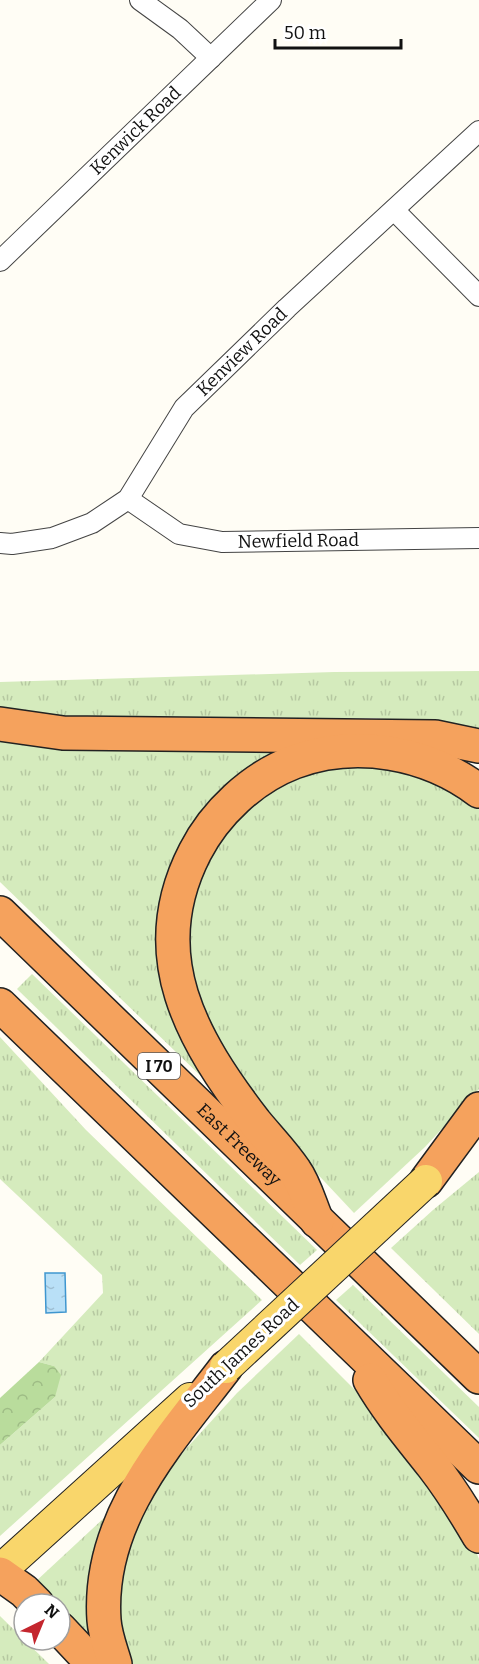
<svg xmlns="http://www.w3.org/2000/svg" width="479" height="1664" font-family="Bitter,serif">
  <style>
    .grass { fill: url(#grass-tufts) }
    .forest { fill: url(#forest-crowns) }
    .water { fill: url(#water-ripples); stroke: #3f96cf; stroke-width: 1.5 }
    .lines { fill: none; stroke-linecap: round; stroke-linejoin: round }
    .minor-casing { stroke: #444; stroke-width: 22 }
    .primary-casing { stroke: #222; stroke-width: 34 }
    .motorway-casing { stroke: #222; stroke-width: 36 }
    .minor { stroke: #fff; stroke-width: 20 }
    .primary { stroke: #f9d66b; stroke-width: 32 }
    .motorway { stroke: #f5a25d; stroke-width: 33 }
    .primary-bridge-casing { stroke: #222; stroke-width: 34; stroke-linecap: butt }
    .primary-bridge { stroke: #f9d66b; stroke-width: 32 }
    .labels { text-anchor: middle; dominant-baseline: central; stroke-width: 6; stroke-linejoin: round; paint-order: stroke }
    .shield { fill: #fff; stroke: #585858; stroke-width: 1.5 }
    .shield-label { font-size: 16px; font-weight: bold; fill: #111 }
    .street-label { font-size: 18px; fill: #111; stroke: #fff }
  </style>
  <defs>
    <pattern id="grass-tufts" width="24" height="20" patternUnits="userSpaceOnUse" patternTransform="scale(1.5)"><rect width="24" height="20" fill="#d5ebbd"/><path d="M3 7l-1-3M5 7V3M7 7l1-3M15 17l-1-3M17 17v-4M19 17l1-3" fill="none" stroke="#b6c8a1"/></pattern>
    <pattern id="forest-crowns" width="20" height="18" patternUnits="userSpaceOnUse" patternTransform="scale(1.5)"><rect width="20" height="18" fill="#b9dc9c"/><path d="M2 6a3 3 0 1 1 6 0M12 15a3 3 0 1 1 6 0" fill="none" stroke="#9ebc85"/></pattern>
    <pattern id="water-ripples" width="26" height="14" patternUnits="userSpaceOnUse" patternTransform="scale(1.5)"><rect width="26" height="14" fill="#b9e0f7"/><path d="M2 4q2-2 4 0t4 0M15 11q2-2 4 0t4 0" fill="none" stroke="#9ebfd3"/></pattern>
  </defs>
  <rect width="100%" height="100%" fill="#fffdf5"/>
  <g class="grass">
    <path d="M479,671V731L419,722L374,718L112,720L54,717L0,710V682L334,672Z"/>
    <path d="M0,731L322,740L178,864L207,1082L0,882Z"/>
    <path d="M335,764L369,765L428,776L479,806V1089L425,1147L354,1213L279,1133L238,1077L190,984L186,919L202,864L233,818L273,787Z"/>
    <path d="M32,974L317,1250L300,1265L17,989Z"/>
    <path d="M0,1037L86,1130L262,1300L0,1536V1445L55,1397L54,1366L39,1362L103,1293L102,1275L0,1179Z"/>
    <path d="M479,1172V1334L391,1248L433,1210Z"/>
    <path d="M353,1285L479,1407V1438L336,1300Z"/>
    <path d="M299,1334L355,1390L387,1427L473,1544L479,1559V1664H132L123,1642L117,1619L118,1576L144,1506L184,1451L237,1393Z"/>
    <path d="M119,1504L95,1650L60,1612V1604H53L34,1583Z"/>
    <path d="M0,1616L49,1664H0Z"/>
  </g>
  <path class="forest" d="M39,1362L54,1366L61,1375L55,1397L0,1445V1398Z"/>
  <path class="water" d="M45,1273H65L66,1312L46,1313Z"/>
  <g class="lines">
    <g class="minor-casing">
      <g id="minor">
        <path d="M140,0L180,29L211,58"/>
        <path d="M394,210L479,296"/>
        <path id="s1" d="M0,261L271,0"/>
        <path id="s2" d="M128,499L179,534L222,542L479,538"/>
        <path id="s3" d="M0,543L12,544L52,538L92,523L128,499L184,408L287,308L479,131"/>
      </g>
    </g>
    <g class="primary-casing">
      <path id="primary" d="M0,1571L190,1399"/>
    </g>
    <g class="motorway-casing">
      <g id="motorway">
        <path d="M0,724L63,733L435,737L479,746"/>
        <path id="s4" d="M0,913L479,1377"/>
        <path d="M0,1005L479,1467"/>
        <path d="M426,1181L479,1109"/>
        <path d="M317,1221C310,1205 305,1185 295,1171C283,1153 268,1138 255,1122C192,1040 142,955 195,852C215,813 252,778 294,762C356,739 427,752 479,791"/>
        <path d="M370,1380C388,1411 411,1438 433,1466C450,1488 465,1512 479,1536"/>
        <path d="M0,1574L24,1591L37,1604"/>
        <path d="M60,1629L93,1664"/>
        <path d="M115,1664C111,1650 105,1635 104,1620C97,1518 169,1442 226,1367"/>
      </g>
    </g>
    <use href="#minor" class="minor"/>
    <use href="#primary" class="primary"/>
    <use href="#motorway" class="motorway"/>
    <g class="primary-bridge-casing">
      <path id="primary-bridge" d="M226,1367L426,1181"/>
    </g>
    <use href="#primary-bridge" class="primary-bridge"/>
  </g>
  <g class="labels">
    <rect class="shield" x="138" y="1053" width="42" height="26" rx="4.5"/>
    <g class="shield-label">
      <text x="159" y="1066">I 70</text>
    </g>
    <g class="street-label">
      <text stroke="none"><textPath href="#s1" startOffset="188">Kenwick Road</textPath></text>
      <text stroke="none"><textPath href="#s3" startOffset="326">Kenview Road</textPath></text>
      <text stroke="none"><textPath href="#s2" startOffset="182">Newfield Road</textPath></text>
      <text stroke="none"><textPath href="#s4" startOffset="333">East Freeway</textPath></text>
      <text transform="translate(241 1353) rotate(-43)">South James Road</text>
    </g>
  </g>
  <g transform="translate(42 1622) rotate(43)"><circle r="28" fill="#ffffff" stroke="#a0a0a0" stroke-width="1.5"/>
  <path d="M0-4.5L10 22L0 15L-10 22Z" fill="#c4262e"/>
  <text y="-9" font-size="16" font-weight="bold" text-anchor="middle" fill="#111111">N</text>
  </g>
  <path d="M275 39v9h126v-9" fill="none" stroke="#111111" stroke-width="3"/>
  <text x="284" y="39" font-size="18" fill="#111111" stroke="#ffffff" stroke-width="4.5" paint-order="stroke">50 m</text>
</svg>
